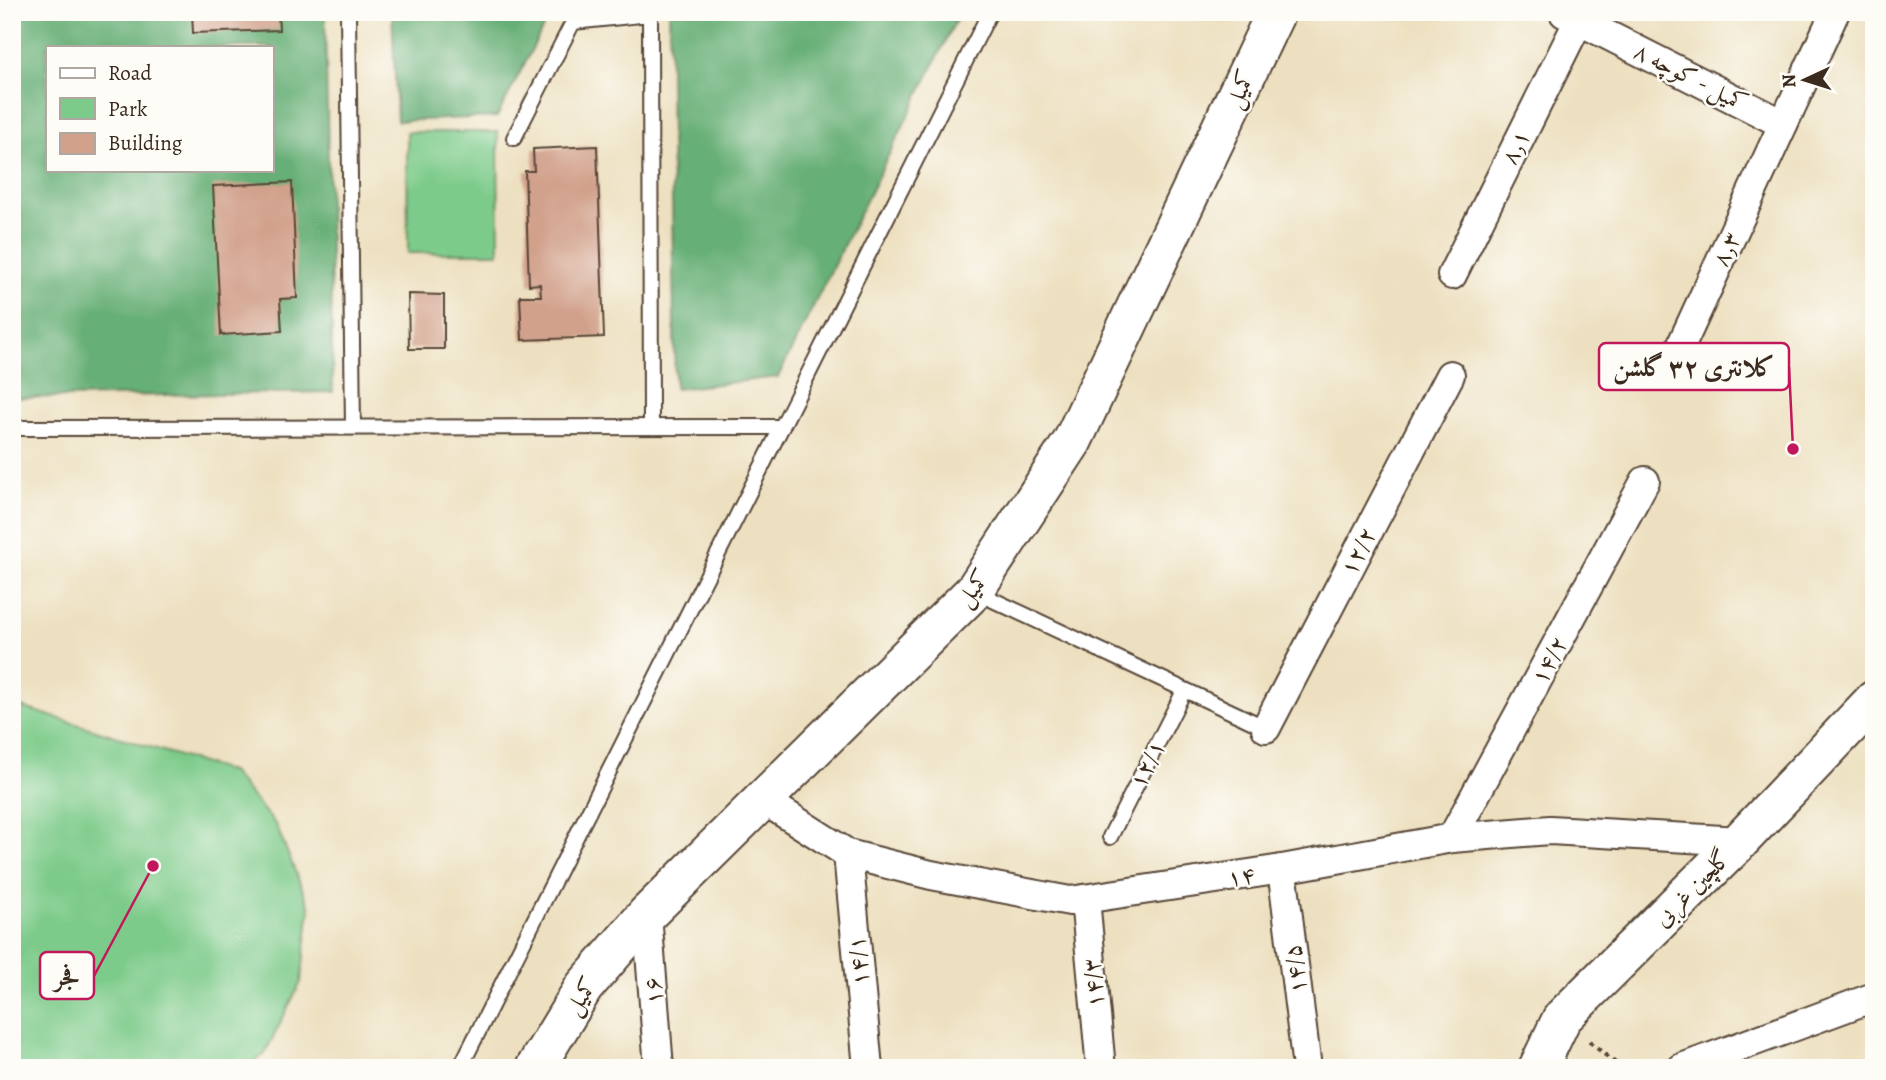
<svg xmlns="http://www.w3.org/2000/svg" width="1886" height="1080" font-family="Alegreya,Amiri,serif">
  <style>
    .green { fill: #7dcb8a; stroke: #5c7a54; stroke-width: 2 }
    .forest { fill: #66af76; stroke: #506c4a; stroke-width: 2; fill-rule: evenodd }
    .building { fill: #d2a18c }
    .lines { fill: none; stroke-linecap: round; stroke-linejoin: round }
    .lane-casing { stroke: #564536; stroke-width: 18 }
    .street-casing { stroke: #564536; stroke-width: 32 }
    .secondary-casing { stroke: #564536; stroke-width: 42 }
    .path { stroke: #564536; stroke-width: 4.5; stroke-dasharray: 5 5; stroke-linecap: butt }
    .lane { stroke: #fff; stroke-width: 14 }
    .street { stroke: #fff; stroke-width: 28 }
    .secondary { stroke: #fff; stroke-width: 38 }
    .labels { text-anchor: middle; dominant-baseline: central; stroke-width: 5; stroke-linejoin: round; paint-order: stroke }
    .street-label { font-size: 24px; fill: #3b2a1e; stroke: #fdfcf7 }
    .leader { fill: none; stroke: #c2185b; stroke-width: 2.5 }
    .callout-dot { fill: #c2185b; stroke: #fdfcf7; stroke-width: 2.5 }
    .callout { fill: #fdfcf7; stroke: #c2185b; stroke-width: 2.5 }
    .callout-label { font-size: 26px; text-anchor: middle; font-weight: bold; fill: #3b2a1e }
  </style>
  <rect width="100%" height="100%" fill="#fdfcf7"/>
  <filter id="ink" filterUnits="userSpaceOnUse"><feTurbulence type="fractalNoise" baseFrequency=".0143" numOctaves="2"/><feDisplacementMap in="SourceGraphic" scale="14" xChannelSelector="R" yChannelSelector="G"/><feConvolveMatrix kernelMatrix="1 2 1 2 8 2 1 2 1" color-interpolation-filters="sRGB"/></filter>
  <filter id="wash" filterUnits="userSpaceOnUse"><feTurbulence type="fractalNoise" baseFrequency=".00686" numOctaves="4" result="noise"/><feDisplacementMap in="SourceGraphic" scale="28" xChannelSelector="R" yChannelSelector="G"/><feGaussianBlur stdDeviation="1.57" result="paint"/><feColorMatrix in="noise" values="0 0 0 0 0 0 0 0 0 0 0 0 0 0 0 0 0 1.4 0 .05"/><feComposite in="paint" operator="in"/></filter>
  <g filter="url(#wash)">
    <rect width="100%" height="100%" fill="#ede0c0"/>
    <g class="green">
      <path d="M407,132H498L499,253H408Z"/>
      <path d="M12,704L231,772L276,825L310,908L301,982L264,1055L243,1068H12Z"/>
    </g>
    <g class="forest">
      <path d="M12,12H325L333,392L12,398ZM47,47H271V170H47Z"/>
      <path d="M392,12H546L547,20L497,117L397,121Z"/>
      <path d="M669,12H960L778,377L675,389Z"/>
    </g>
    <g id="blocks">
      <g class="building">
        <path d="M192,12H278L279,30L193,33Z"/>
        <path d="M597,146L604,337L522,340L520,296H541L540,284L529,285L525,171H534L533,149Z"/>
        <path d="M292,182L297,298L280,299L282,331L221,335L213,186Z"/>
        <path d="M408,294L444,295V349H409Z"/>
      </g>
    </g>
  </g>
  <g filter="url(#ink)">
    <use href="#blocks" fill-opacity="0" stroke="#564536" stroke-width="2"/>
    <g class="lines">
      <g class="lane-casing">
        <g id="lane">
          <path d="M348,12L353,427"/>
          <path d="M650,12L651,427"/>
          <path d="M514,138L573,22L650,14"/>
          <path d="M12,428L782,427"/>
          <path d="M976,592L1266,728"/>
          <path d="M1110,837L1184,691"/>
          <path d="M460,1068L990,12"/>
        </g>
      </g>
      <g class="street-casing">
        <g id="street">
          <path d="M1564,13L1783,124"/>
          <path d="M1452,275L1583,12"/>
          <path d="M1668,374L1835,12"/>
          <path d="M1266,728L1450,375"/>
          <path d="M762,799L848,854L931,875L1070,901L1282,869L1452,838L1550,830L1740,841"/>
          <path d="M1452,838L1645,481"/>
          <path d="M848,854L868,1068"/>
          <path d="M1282,869L1307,1068"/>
          <path d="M1085,899L1101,1068"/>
          <path d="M647,914L659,1068"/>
          <path d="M1682,1068L1874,997"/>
        </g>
      </g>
      <g class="secondary-casing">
        <g id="secondary">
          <path d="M535,1068L584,987L647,914L974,591L1072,442L1276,12"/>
          <path d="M1538,1068L1562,1018L1740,841L1874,700"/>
        </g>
      </g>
      <path class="path" d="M1589,1041L1621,1068"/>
      <use href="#lane" class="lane"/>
      <use href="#street" class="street"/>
      <use href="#secondary" class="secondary"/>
    </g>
  </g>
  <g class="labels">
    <g class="street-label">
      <text transform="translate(1691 77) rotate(27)">کمیل - کوچه ۸</text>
      <text transform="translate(1240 89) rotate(-65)">کمیل</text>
      <text transform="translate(1515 147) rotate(-63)">۸٫۱</text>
      <text transform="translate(1726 249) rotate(-65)">۸٫۳</text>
      <text transform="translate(1358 551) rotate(-63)">۱۲/۲</text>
      <text transform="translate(973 588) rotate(-51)">کمیل</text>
      <text transform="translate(1549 660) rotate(-62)">۱۴/۲</text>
      <text transform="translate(1147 764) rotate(-63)">۱۲/۱</text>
      <text transform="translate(1241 876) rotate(-9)">۱۴</text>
      <text transform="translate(1692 888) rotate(-45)">گلچین غربی</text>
      <text transform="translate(858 961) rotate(-95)">۱۴/۱</text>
      <text transform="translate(1295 969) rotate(-97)">۱۴/۵</text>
      <text transform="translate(1093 983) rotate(-95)">۱۴/۳</text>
      <text transform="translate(653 991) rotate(-95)">۱۶</text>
      <text transform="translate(581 996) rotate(-55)">کمیل</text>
    </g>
  </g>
  <path class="leader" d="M1793 449L1789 367M153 866L94 976"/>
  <g class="callout-dot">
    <circle cx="1793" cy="449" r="7"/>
    <circle cx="153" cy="866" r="7"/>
  </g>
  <g class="callout">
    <rect x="1599" y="343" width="190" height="47" rx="7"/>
    <rect x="40" y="952" width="54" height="47" rx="7"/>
  </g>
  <g class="callout-label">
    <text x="1694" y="376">کلانتری ۳۲ گلشن</text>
    <text x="67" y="985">فجر</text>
  </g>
  <rect width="1886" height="1080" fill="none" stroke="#fdfcf7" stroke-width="42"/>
  <rect x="46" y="46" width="228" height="126" fill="#fdfcf7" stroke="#afa8a0" stroke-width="2"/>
  <rect x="60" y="68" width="35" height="10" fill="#ffffff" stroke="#afa8a0" stroke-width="2"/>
  <text x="108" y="80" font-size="21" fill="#3b2a1e">Road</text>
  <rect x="60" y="98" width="35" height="21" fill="#7dcb8a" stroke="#afa8a0" stroke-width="2"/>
  <text x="108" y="116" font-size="21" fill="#3b2a1e">Park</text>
  <rect x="60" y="133" width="35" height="21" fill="#d2a18c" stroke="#afa8a0" stroke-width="2"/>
  <text x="108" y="150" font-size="21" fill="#3b2a1e">Building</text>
  <g transform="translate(1805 80) rotate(266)" stroke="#fdfcf7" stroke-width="5" paint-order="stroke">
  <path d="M0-5L12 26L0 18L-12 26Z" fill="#3b2a1e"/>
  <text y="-10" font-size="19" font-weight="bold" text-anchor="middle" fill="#3b2a1e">N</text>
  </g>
</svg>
